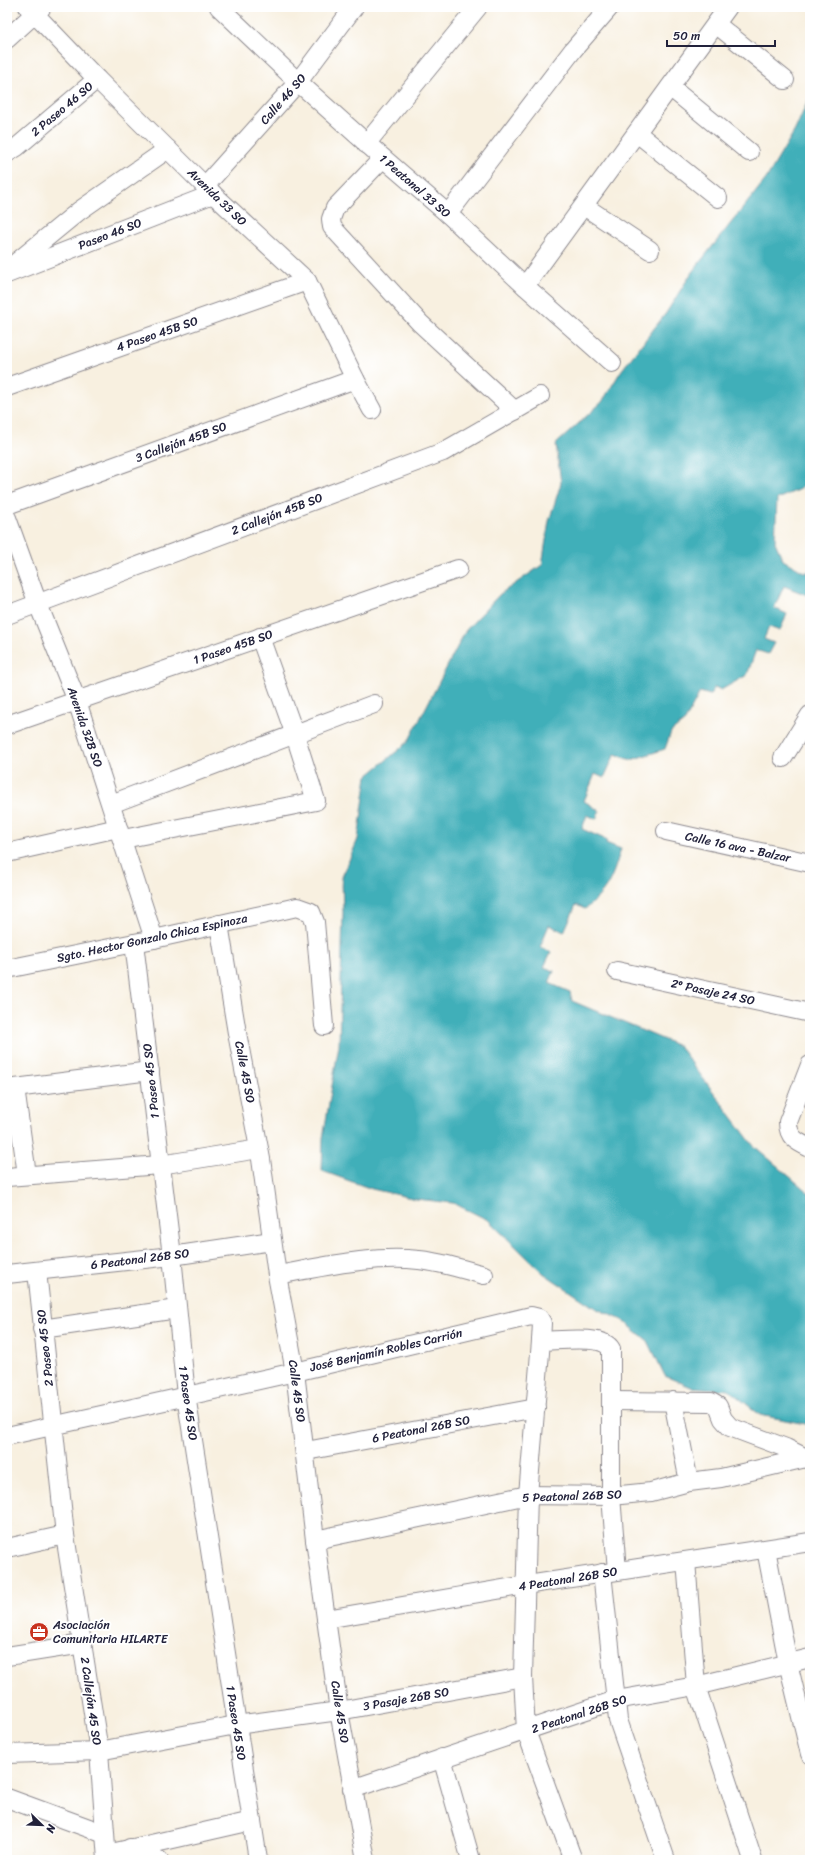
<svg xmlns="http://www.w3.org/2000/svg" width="817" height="1867" font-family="Sriracha,sans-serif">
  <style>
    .water { fill: #3fafb9; stroke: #30687a }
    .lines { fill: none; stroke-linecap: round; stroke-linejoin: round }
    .minor-casing { stroke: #8d898e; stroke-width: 20 }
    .minor { stroke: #fff; stroke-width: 18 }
    .labels { text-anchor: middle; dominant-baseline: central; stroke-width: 4; stroke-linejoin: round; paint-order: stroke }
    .street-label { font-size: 12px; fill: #22223b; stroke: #fff }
    .poi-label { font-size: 12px; fill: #22223b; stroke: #fff; text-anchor: start }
  </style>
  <rect width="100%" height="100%" fill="#fff"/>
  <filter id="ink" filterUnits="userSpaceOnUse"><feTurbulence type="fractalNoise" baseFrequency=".025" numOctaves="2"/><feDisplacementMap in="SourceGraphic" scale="8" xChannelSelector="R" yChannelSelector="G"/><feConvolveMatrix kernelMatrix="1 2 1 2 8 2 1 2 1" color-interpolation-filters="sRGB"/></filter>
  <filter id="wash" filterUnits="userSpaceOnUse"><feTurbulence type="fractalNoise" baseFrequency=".012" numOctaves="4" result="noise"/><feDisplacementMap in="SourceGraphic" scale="16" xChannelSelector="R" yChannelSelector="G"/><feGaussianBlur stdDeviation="0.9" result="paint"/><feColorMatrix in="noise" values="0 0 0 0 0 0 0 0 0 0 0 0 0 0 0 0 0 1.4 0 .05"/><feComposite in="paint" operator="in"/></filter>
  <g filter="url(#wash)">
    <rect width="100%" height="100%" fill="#f8f0e0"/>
    <path class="water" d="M810,96V474L800,489L777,499L775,542L783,560L804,572H810V594L807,595L784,586L774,608L787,614L780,631L769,627L764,639L774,643L768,654L756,650L747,675L721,690L715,687L710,695L700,692L685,721L671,732L665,749L631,760L615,754L604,778L595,774L584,801L600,811L596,819L587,815L582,829L607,840L606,843L621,849C612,878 609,890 585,909L576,905L564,932L549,925L540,947L551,952L544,967L554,971L549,983L570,992L572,1001L679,1046L753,1145L810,1194V1425L760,1415L729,1390L691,1387L665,1376L648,1341L622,1320L595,1308L543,1273L488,1220L453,1203L416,1199L372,1189L322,1171L323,1138L339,1045L343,913L342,877L358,839L367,776L408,742L466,630L500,594L542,565L549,521L561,483L556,444L602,402L621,371L666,313L692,272L766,179L795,130Z"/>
  </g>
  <g filter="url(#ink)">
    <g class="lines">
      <g class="minor-casing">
        <g id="minor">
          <path d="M28,7L97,79L213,194L307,281L355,379L372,410"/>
          <path d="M219,7L298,82L383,158L448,214L525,286L612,363"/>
          <path d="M716,24L785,80"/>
          <path d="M7,39L42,7"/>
          <path d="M670,87L749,152"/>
          <path d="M637,133L718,198"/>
          <path d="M366,144L478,7"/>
          <path d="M7,153L17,147L97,79"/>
          <path d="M383,158L335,208L331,219L332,227L420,323L515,411"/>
          <path d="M205,186L298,82L354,7"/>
          <path d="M584,206L650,250"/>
          <path d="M448,214L573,50L610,7"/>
          <path d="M12,266L79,211L168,149"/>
          <path d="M7,274L213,194"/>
          <path d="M525,286L728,7"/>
          <path d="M7,387L307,281"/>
          <path d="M7,505L355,379"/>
          <path d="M7,518L38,604L77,701L154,939"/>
          <path d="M7,615L443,452L540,396"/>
          <path d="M7,725L458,569"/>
          <path d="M783,758L810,715"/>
          <path d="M111,804L374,704"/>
          <path d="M666,831L810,863"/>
          <path d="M123,839L316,801L295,735L260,637"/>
          <path d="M7,853L118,828"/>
          <path d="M219,924L237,1033L261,1159L277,1275L295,1372L315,1540L339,1711L366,1860"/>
          <path d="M134,943L172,1256L186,1395L258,1860"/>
          <path d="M7,969L154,939L297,907L311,912L315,922L324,1026"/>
          <path d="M617,971L810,1013"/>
          <path d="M810,1065L788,1122C788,1138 797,1142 810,1148"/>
          <path d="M15,1088L27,1175"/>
          <path d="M7,1089L150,1071"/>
          <path d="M7,1177L160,1165L259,1149"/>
          <path d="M37,1271L65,1535L99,1751L107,1860"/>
          <path d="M7,1274L172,1256L272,1241"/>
          <path d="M277,1275C323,1267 371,1255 419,1260C441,1262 462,1269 484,1275"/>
          <path d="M42,1329L177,1309"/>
          <path d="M541,1341C558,1341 603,1334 611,1349V1496L617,1571"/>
          <path d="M612,1401L711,1402L718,1406L723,1419L730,1427L786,1448L810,1460"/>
          <path d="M673,1401L689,1482"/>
          <path d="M7,1436L295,1372L531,1316L539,1318L542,1323L541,1341L528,1495L523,1677L526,1731L573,1860"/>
          <path d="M306,1451L536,1408"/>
          <path d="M315,1540L528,1495L611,1496L651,1492L689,1482L721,1478L806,1458"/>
          <path d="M7,1548L65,1535"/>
          <path d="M766,1549L788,1663L810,1754"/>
          <path d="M686,1561L696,1686L753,1860"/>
          <path d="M602,1573L618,1720L666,1860"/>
          <path d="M326,1619L526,1585L810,1542"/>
          <path d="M7,1656L83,1644"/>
          <path d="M7,1754L99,1751L236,1725L339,1711L523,1677"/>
          <path d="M442,1758L471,1860"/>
          <path d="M352,1789L616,1700L696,1686L810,1658"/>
          <path d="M7,1798L105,1834"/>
          <path d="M130,1848L159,1860"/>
          <path d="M107,1854L252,1821"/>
        </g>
      </g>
      <use href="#minor" class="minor"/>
    </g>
  </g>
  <defs>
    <g id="office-disc" transform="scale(1)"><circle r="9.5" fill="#c8321e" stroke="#fff"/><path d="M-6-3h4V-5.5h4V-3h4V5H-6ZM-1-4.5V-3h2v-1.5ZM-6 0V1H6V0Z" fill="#fff"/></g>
  </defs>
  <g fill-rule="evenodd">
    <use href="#office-disc" x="39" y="1632"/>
  </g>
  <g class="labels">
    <g class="street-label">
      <text transform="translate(283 99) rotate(-49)">Calle 46 SO</text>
      <text transform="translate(62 109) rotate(-40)">2 Paseo 46 SO</text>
      <text transform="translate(415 186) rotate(41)">1 Peatonal 33 SO</text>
      <text transform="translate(217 197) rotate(44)">Avenida 33 SO</text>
      <text transform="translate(110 234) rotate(-21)">Paseo 46 SO</text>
      <text transform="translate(157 334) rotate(-19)">4 Paseo 45B SO</text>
      <text transform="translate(181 442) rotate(-20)">3 Callejón 45B SO</text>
      <text transform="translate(277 514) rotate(-21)">2 Callejón 45B SO</text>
      <text transform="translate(233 647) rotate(-19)">1 Paseo 45B SO</text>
      <text transform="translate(85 727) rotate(71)">Avenida 32B SO</text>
      <text transform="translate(738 847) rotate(12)">Calle 16 ava - Balzar</text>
      <text transform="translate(152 938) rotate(-12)">Sgto. Hector Gonzalo Chica Espinoza</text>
      <text transform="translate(713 992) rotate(12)">2º Pasaje 24 SO</text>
      <text transform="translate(245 1072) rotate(79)">Calle 45 SO</text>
      <text transform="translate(151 1081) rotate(-96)">1 Paseo 45 SO</text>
      <text transform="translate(140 1259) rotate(-7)">6 Peatonal 26B SO</text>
      <text transform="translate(45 1348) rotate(-96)">2 Paseo 45 SO</text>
      <text transform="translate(386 1350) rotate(-13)">José Benjamín Robles Carrión</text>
      <text transform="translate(297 1391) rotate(82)">Calle 45 SO</text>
      <text transform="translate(188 1403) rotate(82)">1 Paseo 45 SO</text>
      <text transform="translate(421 1429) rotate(-11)">6 Peatonal 26B SO</text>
      <text transform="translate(572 1496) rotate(-2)">5 Peatonal 26B SO</text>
      <text transform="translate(568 1579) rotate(-9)">4 Peatonal 26B SO</text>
      <text transform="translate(406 1699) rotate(-10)">3 Pasaje 26B SO</text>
      <text transform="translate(91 1701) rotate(82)">2 Callejón 45 SO</text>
      <text transform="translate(340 1712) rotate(81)">Calle 45 SO</text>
      <text transform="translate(579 1714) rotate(-18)">2 Peatonal 26B SO</text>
      <text transform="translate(236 1723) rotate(81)">1 Paseo 45 SO</text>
    </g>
    <g class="poi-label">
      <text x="53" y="1625">Asociación<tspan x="53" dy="14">Comunitaria HILARTE</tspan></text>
    </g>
  </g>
  <rect width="817" height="1867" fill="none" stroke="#fff" stroke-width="24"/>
  <g transform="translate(42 1825) rotate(113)" stroke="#ffffff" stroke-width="3" paint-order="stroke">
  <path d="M0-3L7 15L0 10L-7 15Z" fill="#22223b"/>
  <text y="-6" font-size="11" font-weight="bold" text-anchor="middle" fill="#22223b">N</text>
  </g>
  <path d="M667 40v6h108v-6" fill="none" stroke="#22223b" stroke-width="2"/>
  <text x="673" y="40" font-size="12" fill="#22223b" stroke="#ffffff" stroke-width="3" paint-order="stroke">50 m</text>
</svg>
